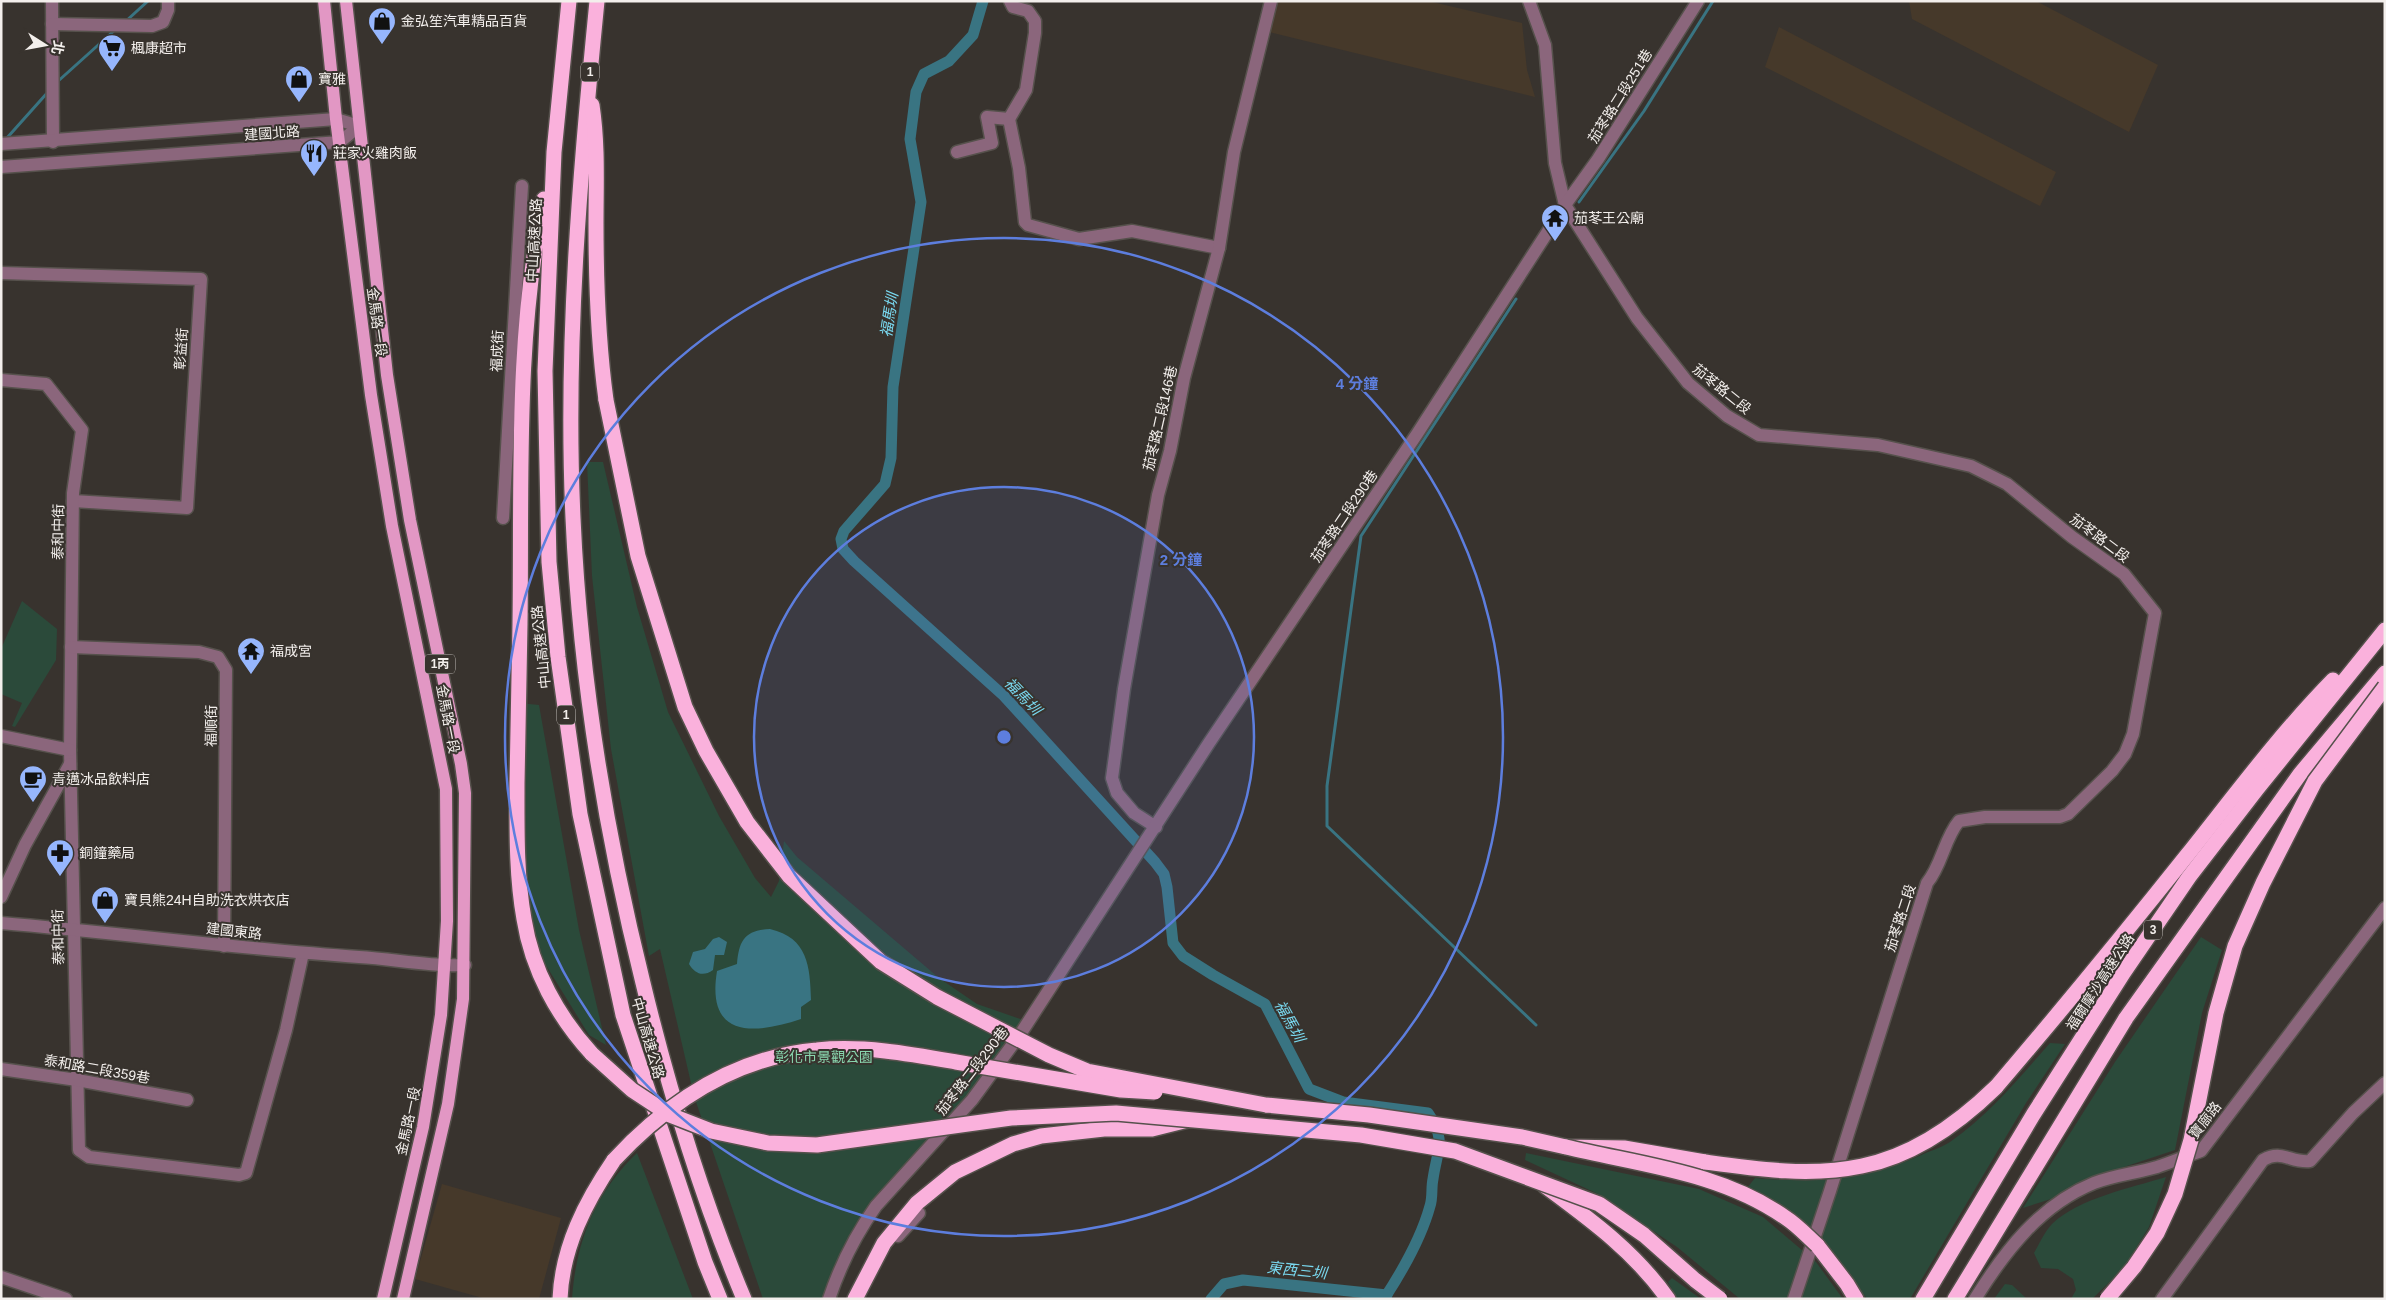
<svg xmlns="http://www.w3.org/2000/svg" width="2386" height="1300" font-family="Helvetica,'Noto Sans TC',sans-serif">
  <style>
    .industrial { fill: #46392a }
    .green { fill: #2b4a3a }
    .water { fill: #397482 }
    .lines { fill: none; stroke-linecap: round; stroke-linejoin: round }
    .stream { stroke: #397482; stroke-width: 3 }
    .canal { stroke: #397482; stroke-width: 11 }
    .minor-casing { stroke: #56514c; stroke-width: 15 }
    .major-casing { stroke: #56514c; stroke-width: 15 }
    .highway-casing { stroke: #56514c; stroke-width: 18 }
    .minor { stroke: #8b667c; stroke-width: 12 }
    .major { stroke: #e297c4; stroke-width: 12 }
    .highway { stroke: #fab1dc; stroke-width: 15 }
    .highway-bridge-casing { stroke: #56514c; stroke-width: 18; stroke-linecap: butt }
    .highway-bridge { stroke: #fab1dc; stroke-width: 15 }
    .ring { fill: none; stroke: #5d7ede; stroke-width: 2.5 }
    .labels { text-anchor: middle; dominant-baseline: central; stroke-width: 4; stroke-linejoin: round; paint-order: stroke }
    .shield { fill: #38332e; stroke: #bbb7b3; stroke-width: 1 }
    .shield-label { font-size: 12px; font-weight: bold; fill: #f3efec }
    .poi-label { font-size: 14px; fill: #f3efec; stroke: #38332e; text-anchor: start }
    .street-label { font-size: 14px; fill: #f3efec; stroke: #38332e }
    .park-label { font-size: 14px; fill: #89d6ae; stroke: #38332e }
    .water-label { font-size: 15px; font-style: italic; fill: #79d8ef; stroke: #38332e }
    .centre { fill: #5d7ede; stroke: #38332e; stroke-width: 2.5 }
    .ring-label { font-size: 15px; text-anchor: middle; font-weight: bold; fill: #5d7ede; stroke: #38332e; stroke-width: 4; stroke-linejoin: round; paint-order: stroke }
  </style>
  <rect width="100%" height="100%" fill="#38332e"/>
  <g class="industrial">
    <path d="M1272,1H1428L1522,23L1527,70L1535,97L1265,31Z"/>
    <path d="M1909,1H2036L2158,65L2129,132L1912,19Z"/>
    <path d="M1779,27L2056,172L2040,206L1765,67Z"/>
    <path d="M442,1184L561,1218L539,1299H486L415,1279Z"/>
  </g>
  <g class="green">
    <path d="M587,462H603L637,607L668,712L719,816L755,878L771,897L779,881L784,841L797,857L939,978L977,1004L1029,1022L1021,1033L863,1218L826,1299H763L694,1096L660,949L649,956L611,749L592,576Z"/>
    <path d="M22,601L57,629L56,660L15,727L12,726L22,703L1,694V649Z"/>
    <path d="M519,703L539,705L579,930L606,1045L589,1035L539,954L524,880Z"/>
    <path d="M2201,937L2222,950L2202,1013L2175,1150L2085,1180L2051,1199L2023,1208L2115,1062Z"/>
    <path d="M2050,1043L2065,1044L2026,1103L1910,1299H1867L1830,1248L1788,1211L1747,1188L1755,1178C1817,1183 1861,1181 1919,1156C1929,1151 1941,1148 1950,1142C1989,1115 2019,1078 2050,1043Z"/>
    <path d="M637,1153L693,1299H572C576,1241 595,1193 637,1153Z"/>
    <path d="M1526,1153L1699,1189L1763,1217L1816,1262L1843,1299H1740L1677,1247L1598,1194L1525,1160Z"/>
    <path d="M2166,1177L2149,1227L2123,1269L2092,1299H2071L2076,1290L2073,1279L2058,1269L2041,1268L2034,1253C2039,1244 2045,1231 2052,1224C2079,1198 2131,1188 2166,1177Z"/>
    <path d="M1672,1278L1701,1299H1677L1668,1282Z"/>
    <path d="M2005,1284L2012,1285L2027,1299H1994Z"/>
  </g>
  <g class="water">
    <path d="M770,929C808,938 810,966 811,1000L801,1007V1019C753,1035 706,1038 717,971L737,964C739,940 745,930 770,929Z"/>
    <path d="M719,937L727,942L724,955H715L713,970C703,977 695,974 689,964L693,952L705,949L713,939Z"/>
  </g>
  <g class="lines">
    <g class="stream">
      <path d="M125,22L148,1"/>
      <path d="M56,83L116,29"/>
      <path d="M6,139L48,92"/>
      <path d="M1579,202L1644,111L1713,1"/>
      <path d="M1516,299L1361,536L1327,786V826L1536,1025"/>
    </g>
    <g class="canal">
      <path d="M983,1L973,35L949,61L924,74L916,92L910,139L921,202L893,387L891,458L885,484L844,531L841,539L843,549L854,561L1004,696L1155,862L1164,874L1167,887L1173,943L1183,956L1213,975L1265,1004L1309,1089L1343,1102L1428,1113C1447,1140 1437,1150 1433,1179C1431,1188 1433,1197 1430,1206C1421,1239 1403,1270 1384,1299"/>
      <path d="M1211,1299L1224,1284L1243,1280L1387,1295"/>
    </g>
    <g class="minor-casing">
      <g id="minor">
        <path d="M52,1L53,142"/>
        <path d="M1529,1L1545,45L1555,163L1565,205L1637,318L1688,383L1727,416L1759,435L1878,445L1971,466L2007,484L2072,537L2124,574L2155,613L2133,734L2125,754L2112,771L2068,814L2060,817H1985L1959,821C1944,839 1942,865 1927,883L1830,1191L1794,1299"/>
        <path d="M52,24L152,26L163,22L168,10V1"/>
        <path d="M1009,119L1019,168L1025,222L1028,225L1079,239L1132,231L1219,248"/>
        <path d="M1,144L336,119L359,126"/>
        <path d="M957,152L992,143L987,117L1009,119L1026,90L1035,33V21L1028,11L1013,7L1010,1"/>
        <path d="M1,167L340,142L359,126"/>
        <path d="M1,273L201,279L187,508L73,501"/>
        <path d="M1,380L46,384L82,430L73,493L70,750L79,1150L89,1157L239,1175L246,1173L286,1030L303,953"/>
        <path d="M503,518L522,186"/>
        <path d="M71,647L199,652L218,657L226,670L224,946"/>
        <path d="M1,736L70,750"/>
        <path d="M1156,827L1134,813L1117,793L1112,778L1124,689L1158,495L1170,451L1184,378L1219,248L1234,152L1271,1"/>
        <path d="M1,897L25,845L70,764"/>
        <path d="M1,923C121,933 240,949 359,957C395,959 430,967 465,965"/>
        <path d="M1,1069L77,1080L187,1100"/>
        <path d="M898,1236L919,1213"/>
        <path d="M1,1277L66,1299"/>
        <path d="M829,1299C840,1266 856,1234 876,1206L972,1100L1021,1033L1209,743L1417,434L1565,205L1598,159L1698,1"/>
        <path d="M1975,1299C2005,1251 2040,1205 2094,1183C2114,1175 2137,1173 2157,1167C2172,1162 2186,1156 2201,1151L2385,908"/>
        <path d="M2162,1299L2263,1160C2282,1149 2290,1163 2310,1161L2353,1113L2385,1083"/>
      </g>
    </g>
    <g class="major-casing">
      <g id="major">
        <path d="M324,1L336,119L371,395L392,526L446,789L447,921L441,1015L423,1127L383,1299"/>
        <path d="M346,1L387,375L410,520L461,764L465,793L463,999L448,1104L403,1299"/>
      </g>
    </g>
    <g class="highway-casing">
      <g id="highway">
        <path d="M569,1L554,152L545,371L549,562L558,657L580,814L623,1015L705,1262L720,1299"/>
        <path d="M597,1C580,172 565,346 573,518C580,675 605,831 643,983C669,1091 701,1196 744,1299"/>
        <path d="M592,105C598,145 596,183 596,224C596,282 598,342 606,400"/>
        <path d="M544,199C515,338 522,483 520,624C519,677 518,730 517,783C517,828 516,874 524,919C532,970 558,1017 592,1054"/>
        <path d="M1996,1087C2061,1011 2125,933 2188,854C2235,795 2280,734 2333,680"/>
        <path d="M1266,1105L1369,1115L1522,1137L1566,1147L1624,1148L1705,1162"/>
        <path d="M1545,1186C1591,1220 1635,1252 1668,1299"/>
        <path d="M1817,1245L1847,1284L1856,1299"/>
        <path d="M560,1299C562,1247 586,1201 614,1160"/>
        <path d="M855,1299L884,1243L917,1203L955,1172L1013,1144L1041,1136L1104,1129H1152L1188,1120"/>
        <path d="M1923,1299L2033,1115L2124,972L2189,877L2257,789L2385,630"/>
        <path d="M1955,1299L2126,1018L2300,774L2385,673"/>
      </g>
    </g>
    <use href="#minor" class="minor"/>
    <use href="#major" class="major"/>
    <use href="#highway" class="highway"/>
    <g class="highway-bridge-casing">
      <g id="highway-bridge">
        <path d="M606,400L638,556L685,707L706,751L747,822L789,876L881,962L937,997L1049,1055L1087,1071L1266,1105"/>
        <path d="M592,1054L632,1090L670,1115L711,1131L768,1143L817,1145L1011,1118L1116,1113L1361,1135L1455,1151L1599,1204L1644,1235L1695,1280L1720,1299"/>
        <path d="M1566,1147C1640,1165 1721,1172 1786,1218C1797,1225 1807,1236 1817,1245"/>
        <path d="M614,1160C668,1102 736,1057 817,1050C862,1045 911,1054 956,1062C1011,1071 1066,1081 1121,1090L1155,1092"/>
        <path d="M1705,1162C1756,1169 1810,1177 1862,1166C1913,1156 1959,1123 1996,1087"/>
        <path d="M2107,1299L2134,1267L2157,1233L2175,1194L2191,1140L2216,1013L2235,946L2263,883L2315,781L2385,687"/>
      </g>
    </g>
    <use href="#highway-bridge" class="highway-bridge"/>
  </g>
  <circle cx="1004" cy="737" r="250" fill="#5d7ede" fill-opacity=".12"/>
  <g class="ring">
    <circle cx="1004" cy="737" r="250"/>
    <circle cx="1004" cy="737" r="499"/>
  </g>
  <defs>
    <g id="shop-pin" transform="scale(1.4375)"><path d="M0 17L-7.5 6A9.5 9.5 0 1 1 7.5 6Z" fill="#96b6fd" stroke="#38332e"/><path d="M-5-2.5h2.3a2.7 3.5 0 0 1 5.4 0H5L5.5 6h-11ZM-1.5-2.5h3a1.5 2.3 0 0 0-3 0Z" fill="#111"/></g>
    <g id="supermarket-pin" transform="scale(1.4375)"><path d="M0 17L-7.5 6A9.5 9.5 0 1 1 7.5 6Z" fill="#96b6fd" stroke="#38332e"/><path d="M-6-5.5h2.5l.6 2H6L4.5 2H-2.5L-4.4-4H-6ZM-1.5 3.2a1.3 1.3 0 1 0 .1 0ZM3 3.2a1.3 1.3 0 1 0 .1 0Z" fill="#111"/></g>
    <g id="restaurant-pin" transform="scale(1.4375)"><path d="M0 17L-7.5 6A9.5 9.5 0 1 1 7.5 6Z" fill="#96b6fd" stroke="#38332e"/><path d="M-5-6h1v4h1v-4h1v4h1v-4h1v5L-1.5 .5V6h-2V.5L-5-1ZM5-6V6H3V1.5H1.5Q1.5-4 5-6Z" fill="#111"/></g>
    <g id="temple-pin" transform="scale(1.4375)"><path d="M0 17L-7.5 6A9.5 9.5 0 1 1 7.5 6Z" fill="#96b6fd" stroke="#38332e"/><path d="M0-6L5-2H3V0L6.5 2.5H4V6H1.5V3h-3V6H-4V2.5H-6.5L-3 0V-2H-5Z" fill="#111"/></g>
    <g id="cafe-pin" transform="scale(1.4375)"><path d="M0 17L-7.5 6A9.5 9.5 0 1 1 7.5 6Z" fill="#96b6fd" stroke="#38332e"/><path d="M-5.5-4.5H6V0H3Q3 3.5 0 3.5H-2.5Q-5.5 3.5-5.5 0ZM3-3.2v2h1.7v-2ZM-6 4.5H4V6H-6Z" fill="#111"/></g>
    <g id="pharmacy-pin" transform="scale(1.4375)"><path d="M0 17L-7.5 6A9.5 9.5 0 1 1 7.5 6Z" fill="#96b6fd" stroke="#38332e"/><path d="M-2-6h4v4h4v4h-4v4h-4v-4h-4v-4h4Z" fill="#111"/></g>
  </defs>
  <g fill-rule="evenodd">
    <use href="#shop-pin" x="382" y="21"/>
    <use href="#supermarket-pin" x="112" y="48"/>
    <use href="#shop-pin" x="299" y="79"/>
    <use href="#restaurant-pin" x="314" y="153"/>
    <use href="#temple-pin" x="1555" y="218"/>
    <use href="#temple-pin" x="251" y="651"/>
    <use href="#cafe-pin" x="33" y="779"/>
    <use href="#pharmacy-pin" x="60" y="853"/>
    <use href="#shop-pin" x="105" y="900"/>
  </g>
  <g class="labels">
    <g class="shield">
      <rect x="581" y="62.5" width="18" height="19" rx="4"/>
      <rect x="425" y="654.5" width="30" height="19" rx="4"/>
      <rect x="557" y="705.5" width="18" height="19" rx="4"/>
      <rect x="2144" y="920.5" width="18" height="19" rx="4"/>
    </g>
    <g class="shield-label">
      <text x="590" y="72">1</text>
      <text x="440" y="664">1丙</text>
      <text x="566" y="715">1</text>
      <text x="2153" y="930">3</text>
    </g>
    <g class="poi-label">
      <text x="401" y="21">金弘笙汽車精品百貨</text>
      <text x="131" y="48">楓康超市</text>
      <text x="318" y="79">寶雅</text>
      <text x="333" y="153">莊家火雞肉飯</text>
      <text x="1574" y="218">茄苳王公廟</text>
      <text x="270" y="651">福成宮</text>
      <text x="52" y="779">青邁冰品飲料店</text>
      <text x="79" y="853">銅鐘藥局</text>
      <text x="124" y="900">寶貝熊24H自助洗衣烘衣店</text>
    </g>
    <g class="street-label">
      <text transform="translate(1620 96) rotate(-58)">茄苳路二段251巷</text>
      <text transform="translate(272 133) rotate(-4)">建國北路</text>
      <text transform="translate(534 240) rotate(-87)">中山高速公路</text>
      <text transform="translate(377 322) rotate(82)">金馬路一段</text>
      <text transform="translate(181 349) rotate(-86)">彰益街</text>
      <text transform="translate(497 351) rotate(-87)">福成街</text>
      <text transform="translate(1722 389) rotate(39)">茄苳路二段</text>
      <text transform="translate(1160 418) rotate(-77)">茄苳路二段146巷</text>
      <text transform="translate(1344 516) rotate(-56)">茄苳路二段290巷</text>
      <text transform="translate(58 532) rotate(-89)">泰和中街</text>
      <text transform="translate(2100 538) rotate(37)">茄苳路二段</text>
      <text transform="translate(541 647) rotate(-96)">中山高速公路</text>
      <text transform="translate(448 719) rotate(79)">金馬路一段</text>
      <text transform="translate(211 726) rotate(-89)">福順街</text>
      <text transform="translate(1900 918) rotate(-72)">茄苳路二段</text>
      <text transform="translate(234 931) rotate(6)">建國東路</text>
      <text transform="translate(58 937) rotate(-91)">泰和中街</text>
      <text transform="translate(2100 982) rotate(-57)">福爾摩沙高速公路</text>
      <text transform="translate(648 1038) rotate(74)">中山高速公路</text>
      <text transform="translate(97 1069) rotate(10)">泰和路二段359巷</text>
      <text transform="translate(972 1071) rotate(-52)">茄苳路二段290巷</text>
      <text transform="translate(2205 1120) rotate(-52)">寶廍路</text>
      <text transform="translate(408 1121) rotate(-78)">金馬路一段</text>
    </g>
    <g class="park-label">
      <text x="824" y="1057">彰化市景觀公園</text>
    </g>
    <g class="water-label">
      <text transform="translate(889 315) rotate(-81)">福馬圳</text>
      <text transform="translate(1023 696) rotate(46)">福馬圳</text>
      <text transform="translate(1290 1021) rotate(61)">福馬圳</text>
      <text transform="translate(1297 1270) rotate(6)">東西三圳</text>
    </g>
  </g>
  <circle cx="1004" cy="737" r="8" class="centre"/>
  <g class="ring-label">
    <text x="1357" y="389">4 分鐘</text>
    <text x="1181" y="565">2 分鐘</text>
  </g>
  <rect width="2386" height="1300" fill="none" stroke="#f3efec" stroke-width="5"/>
  <g transform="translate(45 45) rotate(101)" stroke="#38332e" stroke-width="4" paint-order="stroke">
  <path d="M0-4L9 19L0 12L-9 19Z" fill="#f3efec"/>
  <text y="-8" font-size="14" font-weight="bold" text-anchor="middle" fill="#f3efec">北</text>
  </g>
</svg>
